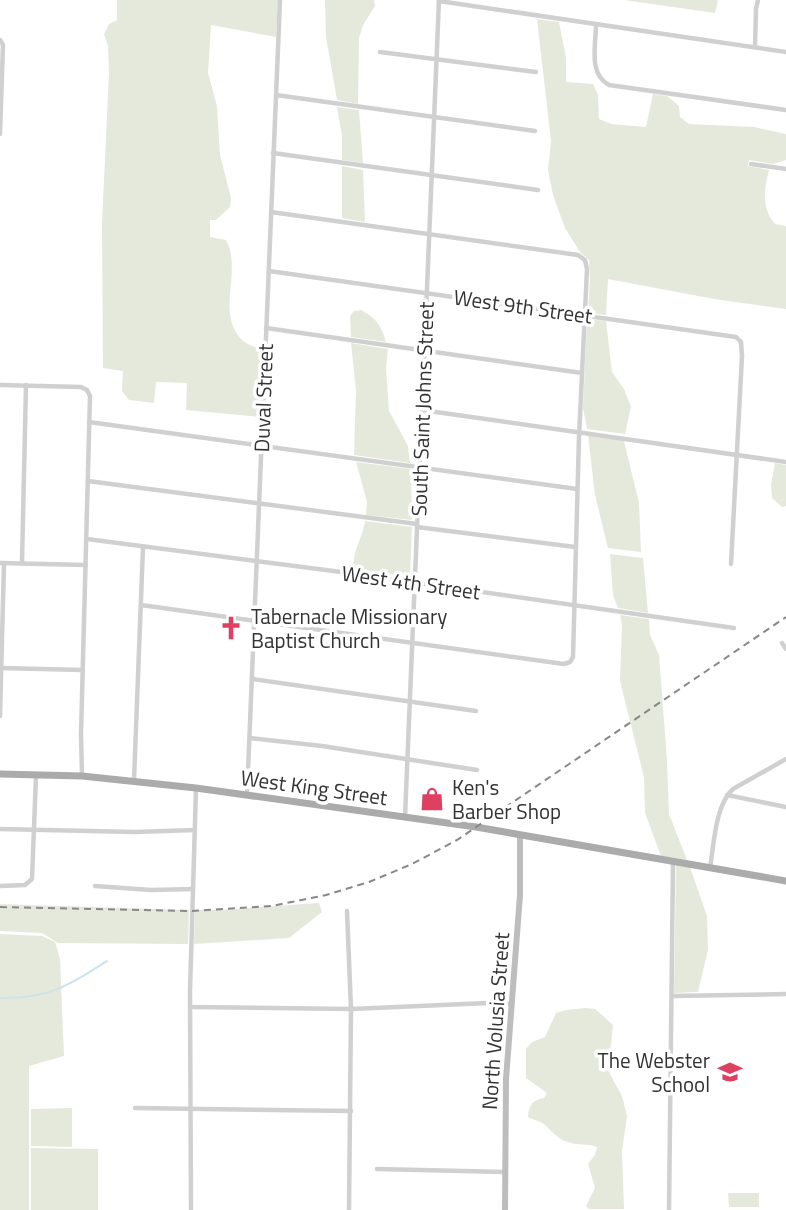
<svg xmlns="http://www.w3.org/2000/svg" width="786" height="1210" font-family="'Titillium Web',sans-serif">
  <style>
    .green { fill: #e5e9dc }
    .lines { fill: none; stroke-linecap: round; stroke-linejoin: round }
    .stream { stroke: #cde3eb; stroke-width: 2 }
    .street { stroke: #d0d0d0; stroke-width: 4.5 }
    .secondary { stroke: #bdbdbd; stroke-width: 6 }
    .primary { stroke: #ababab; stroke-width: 7 }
    .rail { stroke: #888; stroke-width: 2; stroke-dasharray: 7 5; stroke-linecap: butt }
    .labels { text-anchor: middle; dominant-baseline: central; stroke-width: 7; stroke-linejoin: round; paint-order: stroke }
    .street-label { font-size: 21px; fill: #333; stroke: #fff }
    .poi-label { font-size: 21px; fill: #333; stroke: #fff; text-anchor: start }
  </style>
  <rect width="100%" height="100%" fill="#fff"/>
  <g class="green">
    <path d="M117,0H278L276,37L211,25L208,73L217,106L220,155L231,198L230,207L216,220H210V237L226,240C243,272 215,312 242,340C247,345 256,347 262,350L260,417L186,410L187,383L156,382L154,403L129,400L122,391L123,371L103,368L102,223L109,73L108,46L104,34L109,24L117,20Z"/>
    <path d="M325,0H374L375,6L363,25L359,38L358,104L337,100L326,37Z"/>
    <path d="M624,0H718L715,13Z"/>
    <path d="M537,19L559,22L566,58V82L593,84L598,95L599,119L611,124L646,127L653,94L667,96L679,106L680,117L689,124L754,127L786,134V160L773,164L749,160L748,166L769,170C764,190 761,207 775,224L786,226V309L714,299L608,279L606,315L588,313L590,278L589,260L580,252L565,228L553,195L548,170L551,141Z"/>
    <path d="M337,107L359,110L363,163L342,160V136Z"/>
    <path d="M342,166L363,170L365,222L342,218Z"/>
    <path d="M361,310C376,318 381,325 386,342L351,337L350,316L354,311Z"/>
    <path d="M587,319L606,321L612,372L624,389L631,407L625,434L587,429L583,408Z"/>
    <path d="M351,343L388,349L386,368L389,411L408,446L410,463L354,455L356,390Z"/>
    <path d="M588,435L624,441L639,503L641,552L608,548L595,495Z"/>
    <path d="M356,462L411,469L412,520L366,515L367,502Z"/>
    <path d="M775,463L786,465V506L782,507L772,498L771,485Z"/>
    <path d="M365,521L412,527L410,577L354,570C351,554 363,537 365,521Z"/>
    <path d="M610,554L643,558L648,613L618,608L613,595Z"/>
    <path d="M620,615L649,619L650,635L659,655L667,760L669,814L687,860L661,856L645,813L644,777L620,681L622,625Z"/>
    <path d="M676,865L690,867L707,916L708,950L698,992L674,993Z"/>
    <path d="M319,903L322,912L289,938L194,944L195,910H219Z"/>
    <path d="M0,904L189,910L188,944L58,943L42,933L0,931Z"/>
    <path d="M0,934L42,936L55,942L60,959L64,1056L29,1066V1210H0Z"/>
    <path d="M586,1008L595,1009L613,1025L609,1062L610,1074L622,1096L627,1116L622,1151L624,1209H589L586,1206L595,1188L588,1164L595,1155L597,1147C588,1143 578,1146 568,1142C557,1139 552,1131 544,1124C540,1121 533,1120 528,1117C529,1105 532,1100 544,1098L547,1093L526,1078V1049L532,1042L545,1037L556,1013L566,1010Z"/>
    <path d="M72,1108V1147L31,1146V1109Z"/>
    <path d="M31,1148L98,1149V1210H31Z"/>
    <path d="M728,1193H759V1207H729Z"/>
  </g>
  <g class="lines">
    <path class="stream" d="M0,998C48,999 68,986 107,961"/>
    <g class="street">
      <path d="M439,1L786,52"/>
      <path d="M596,24C596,45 588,74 609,85L786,110"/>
      <path d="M0,40L3,45L0,134"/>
      <path d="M755,47L756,9L758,0"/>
      <path d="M380,52L536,72"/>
      <path d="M276,95L535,131"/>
      <path d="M273,153L538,190"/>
      <path d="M751,164L786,169"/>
      <path d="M269,271L736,337L741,342L742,356L731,564"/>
      <path d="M266,328L582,373"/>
      <path d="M0,385L81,387L87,390L90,396L81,734L82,776"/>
      <path d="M422,410L786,462"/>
      <path d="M89,422L577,489"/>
      <path d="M88,481L417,524"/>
      <path d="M417,527L575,547"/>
      <path d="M87,539L349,573L734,628"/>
      <path d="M22,562L26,385"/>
      <path d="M0,563L86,565"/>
      <path d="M141,605L564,664L570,662L573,657L579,437L587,269L585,260L578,255L271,212"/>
      <path d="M782,643L786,649"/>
      <path d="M1,668L83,670"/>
      <path d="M252,679L476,711"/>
      <path d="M0,716L4,563"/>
      <path d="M250,738L322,746L477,770"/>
      <path d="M134,780L143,547"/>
      <path d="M247,795L280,0"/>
      <path d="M727,795L786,807"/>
      <path d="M405,817L439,0"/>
      <path d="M0,829L135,832L195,830"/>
      <path d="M710,868C714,845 715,805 733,789L786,759"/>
      <path d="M0,886L25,885L32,879L36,776"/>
      <path d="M95,886L151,890L193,889"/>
      <path d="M347,911L351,1009L349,1210"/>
      <path d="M672,996L786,994"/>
      <path d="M190,1007L351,1009L488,1003L511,1004"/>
      <path d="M135,1108L351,1111"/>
      <path d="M377,1169L505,1172"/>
      <path d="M191,1210L190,991L196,789"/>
      <path d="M669,1210L673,862"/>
    </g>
    <path class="secondary" d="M505,1210L506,1079L520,895V835"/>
    <path class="primary" d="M0,774L82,776L196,788L476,827L786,881"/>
    <path class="rail" d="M0,907L192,911L272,906L326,895L369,882L412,864L457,840L786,617"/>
  </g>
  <defs>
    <g id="church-bare" transform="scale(1.89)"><path d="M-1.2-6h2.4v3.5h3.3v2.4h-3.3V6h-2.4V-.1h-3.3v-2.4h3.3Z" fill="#df4061" stroke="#fff" stroke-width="2.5" paint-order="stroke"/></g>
    <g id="shop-bare" transform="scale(1.89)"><path d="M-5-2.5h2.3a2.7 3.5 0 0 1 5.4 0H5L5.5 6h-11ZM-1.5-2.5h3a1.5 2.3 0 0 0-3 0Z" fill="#df4061" stroke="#fff" stroke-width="2.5" paint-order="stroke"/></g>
    <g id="school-bare" transform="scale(1.89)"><path d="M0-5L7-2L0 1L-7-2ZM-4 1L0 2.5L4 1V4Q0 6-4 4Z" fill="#df4061" stroke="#fff" stroke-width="2.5" paint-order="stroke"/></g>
  </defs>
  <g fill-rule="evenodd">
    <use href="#church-bare" x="231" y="628"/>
    <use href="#shop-bare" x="432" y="799"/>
    <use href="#school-bare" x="730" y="1072"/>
  </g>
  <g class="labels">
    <g class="street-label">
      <text transform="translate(523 306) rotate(8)">West 9th Street</text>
      <text transform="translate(263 398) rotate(-88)">Duval Street</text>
      <text transform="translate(422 409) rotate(-88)">South Saint Johns Street</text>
      <text transform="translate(411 582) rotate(8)">West 4th Street</text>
      <text transform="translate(314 787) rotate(8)">West King Street</text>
      <text transform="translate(495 1021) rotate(-86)">North Volusia Street</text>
    </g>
    <g class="poi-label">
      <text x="251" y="616">Tabernacle Missionary<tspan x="251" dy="24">Baptist Church</tspan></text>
      <text x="452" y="787">Ken's<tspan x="452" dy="24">Barber Shop</tspan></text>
      <text x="710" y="1060" text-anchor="end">The Webster<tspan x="710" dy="24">School</tspan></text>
    </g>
  </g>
</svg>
